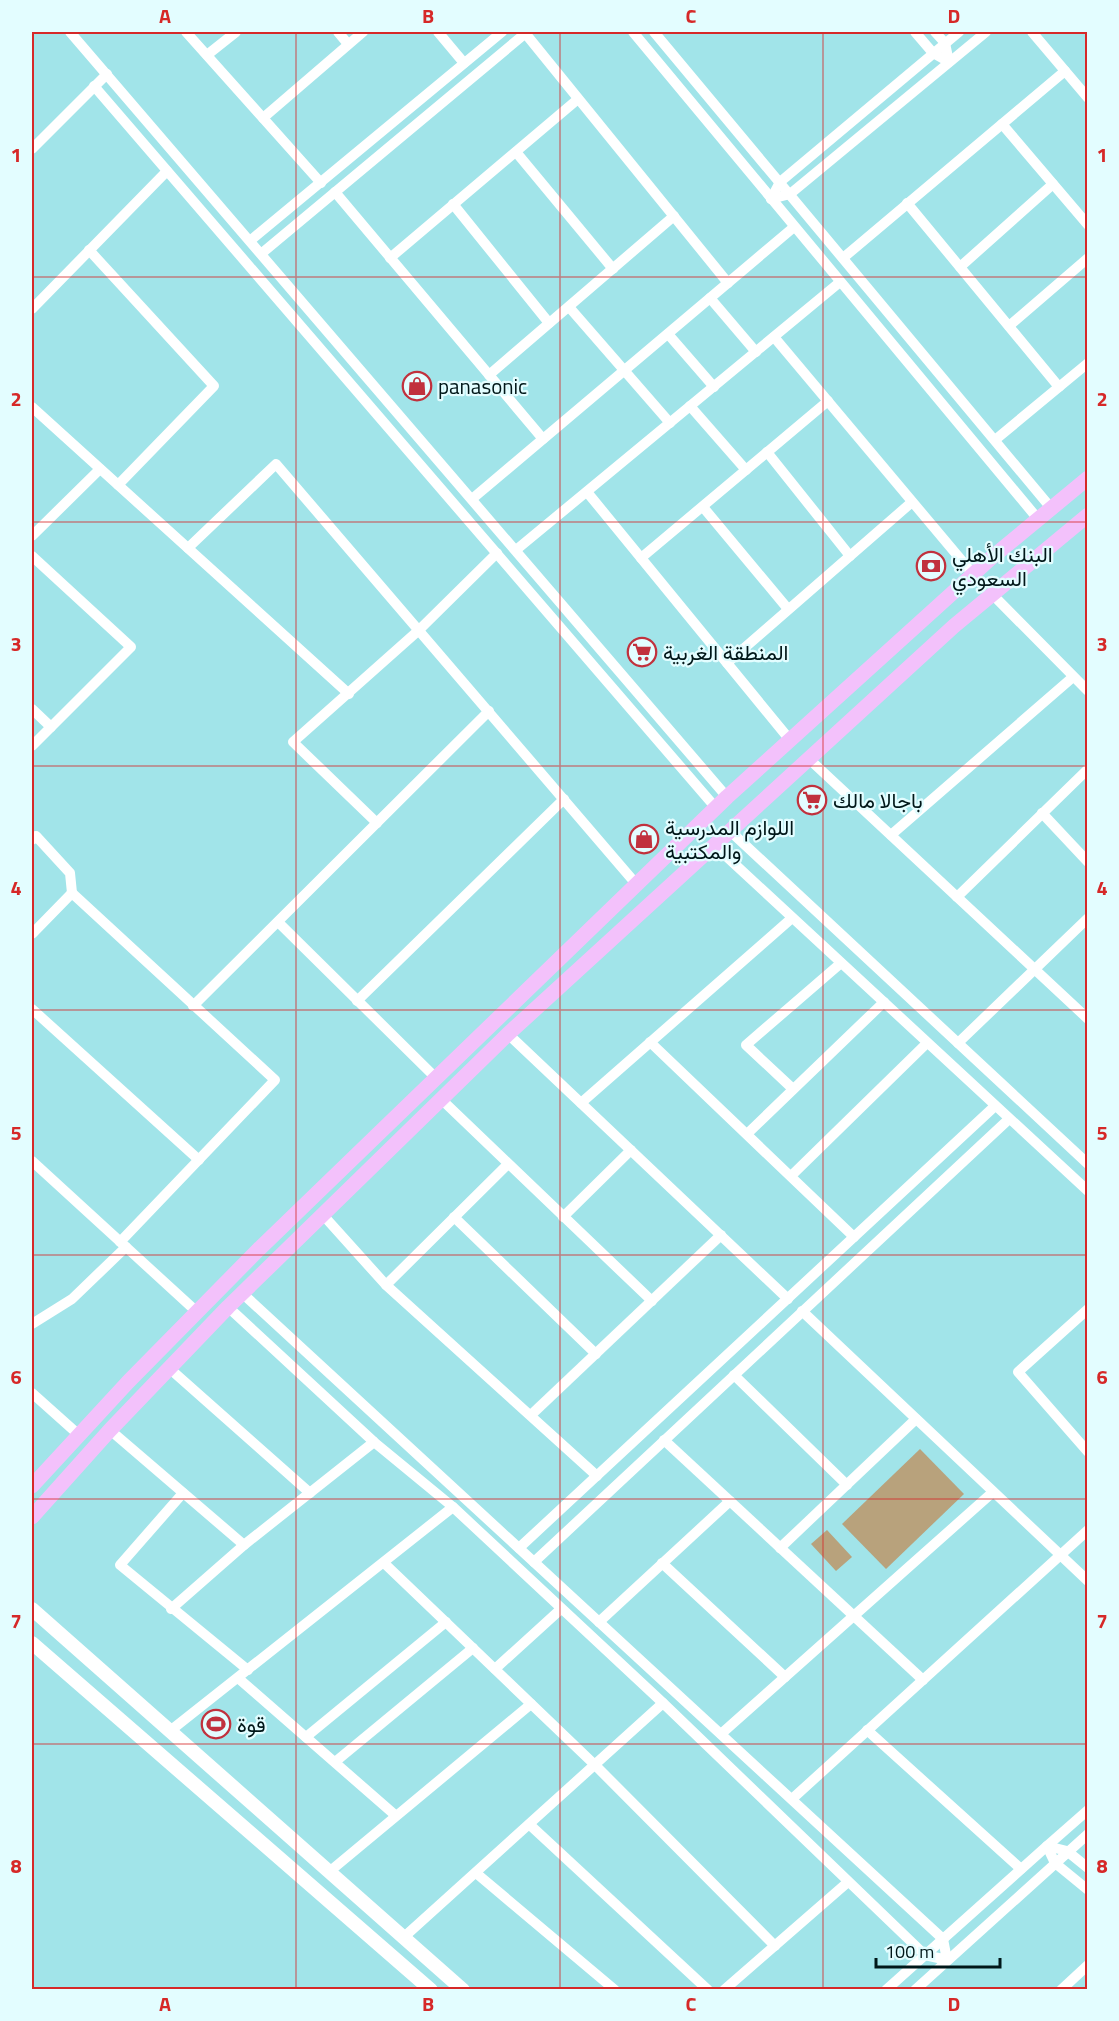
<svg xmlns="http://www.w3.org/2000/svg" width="1119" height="2021" font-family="'Titillium Web',Vazirmatn,sans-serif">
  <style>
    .green { fill: #b8a27c }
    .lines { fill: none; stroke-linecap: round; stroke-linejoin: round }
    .minor { stroke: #fff; stroke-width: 10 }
    .secondary { stroke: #fff; stroke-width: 14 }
    .primary { stroke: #f3c1fb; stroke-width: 15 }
    .grid { fill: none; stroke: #d62828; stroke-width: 1.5; stroke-opacity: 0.55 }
    .labels { text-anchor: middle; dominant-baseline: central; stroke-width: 4.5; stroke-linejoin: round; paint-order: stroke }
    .poi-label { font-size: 21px; fill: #001719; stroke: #e3fdff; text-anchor: start }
    .neatline { fill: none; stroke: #d62828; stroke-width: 2 }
    .grid-label { font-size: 20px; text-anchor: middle; font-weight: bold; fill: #d62828 }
  </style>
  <rect width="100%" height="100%" fill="#a1e4e9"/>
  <g class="green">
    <path d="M920,1449L964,1494L886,1569L842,1524Z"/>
    <path d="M827,1530L852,1557L836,1571L811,1544Z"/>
  </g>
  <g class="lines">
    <g class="minor">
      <path d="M70,32L727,797"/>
      <path d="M186,32L321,183"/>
      <path d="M338,32L348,44"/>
      <path d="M438,32L464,63"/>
      <path d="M633,32L1038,519"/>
      <path d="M654,32L1051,508"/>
      <path d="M915,32L933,53L949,62L945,43L935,32"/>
      <path d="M1032,32L1088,98"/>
      <path d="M525,33L728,283"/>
      <path d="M207,55L236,32"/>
      <path d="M94,86L716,808"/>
      <path d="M263,118L363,32"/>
      <path d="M1002,124L1088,225"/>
      <path d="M32,149L107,74"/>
      <path d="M516,152L613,269"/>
      <path d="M335,192L543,439"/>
      <path d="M771,199L790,194L986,32"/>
      <path d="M771,199L780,182L959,32"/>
      <path d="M907,203L1059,387"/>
      <path d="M453,204L549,323"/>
      <path d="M251,240L502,32"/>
      <path d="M89,250L214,386L118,485"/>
      <path d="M262,253L527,32"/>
      <path d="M390,258L578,99"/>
      <path d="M843,258L1065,71"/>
      <path d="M960,267L1053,184"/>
      <path d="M710,298L756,352"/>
      <path d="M569,307L670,423"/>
      <path d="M32,309L167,171"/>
      <path d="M1009,326L1088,258"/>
      <path d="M668,334L714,387"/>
      <path d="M774,337L973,574"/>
      <path d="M489,375L674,216"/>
      <path d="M690,406L746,470"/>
      <path d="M32,407L349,694"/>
      <path d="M995,440L1088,363"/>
      <path d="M767,452L850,556"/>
      <path d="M587,492L790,740"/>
      <path d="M472,499L794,227"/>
      <path d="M703,507L788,609"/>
      <path d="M32,536L100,469"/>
      <path d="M188,548L276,464L637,885"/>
      <path d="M516,550L840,282"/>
      <path d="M32,556L131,647L32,746"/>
      <path d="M641,558L828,401"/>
      <path d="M992,594L1088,691"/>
      <path d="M727,663L912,502"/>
      <path d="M32,709L51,727"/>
      <path d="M808,758L1088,1019"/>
      <path d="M1042,813L1088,862"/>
      <path d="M377,823L293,742L419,630L497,553"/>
      <path d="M729,830L1088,1164"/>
      <path d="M891,835L1073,677"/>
      <path d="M32,840L36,836L70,873L72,893"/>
      <path d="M713,844L1088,1191"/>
      <path d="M957,897L1088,769"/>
      <path d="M278,922L435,1077"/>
      <path d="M32,934L72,893L275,1080L120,1242"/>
      <path d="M357,1001L564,799"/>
      <path d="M193,1006L489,711"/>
      <path d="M32,1009L199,1160"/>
      <path d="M508,1034L788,1299"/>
      <path d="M650,1042L854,1237"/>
      <path d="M958,1043L1088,918"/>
      <path d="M793,1089L746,1045L841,963"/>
      <path d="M441,1099L652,1301"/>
      <path d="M581,1103L792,918"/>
      <path d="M747,1134L884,1002"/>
      <path d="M32,1161L197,1312"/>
      <path d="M791,1176L927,1043"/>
      <path d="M323,1215L386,1285L597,1476"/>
      <path d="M454,1217L596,1354"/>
      <path d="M563,1217L631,1150"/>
      <path d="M386,1285L508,1164"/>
      <path d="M228,1307L374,1442L453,1507L663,1703L925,1955L947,1960L943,1939L242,1293"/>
      <path d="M1088,1309L1018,1372L1088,1452"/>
      <path d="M802,1311L1088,1581"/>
      <path d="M32,1324L72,1299L126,1247"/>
      <path d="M169,1368L310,1493"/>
      <path d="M734,1375L847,1485"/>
      <path d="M32,1393L79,1435"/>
      <path d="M531,1415L721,1235"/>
      <path d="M110,1430L244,1545"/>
      <path d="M664,1440L923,1680"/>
      <path d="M183,1493L120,1565L248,1670"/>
      <path d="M519,1548L995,1106"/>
      <path d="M780,1548L916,1419"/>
      <path d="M534,1562L1009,1119"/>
      <path d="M384,1563L596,1766L775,1946"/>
      <path d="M662,1563L785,1677"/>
      <path d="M171,1609L244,1545L374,1442"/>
      <path d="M599,1622L730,1501"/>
      <path d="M495,1669L561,1609"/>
      <path d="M238,1678L395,1815"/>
      <path d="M867,1730L1021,1869"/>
      <path d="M170,1731L453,1507"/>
      <path d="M721,1734L993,1492"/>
      <path d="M306,1737L446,1622"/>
      <path d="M335,1762L473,1648"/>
      <path d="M792,1799L1088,1530"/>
      <path d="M1088,1810L1047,1846L1055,1863L1088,1890"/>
      <path d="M530,1825L708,1990"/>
      <path d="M329,1872L531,1704"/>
      <path d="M476,1873L615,1990"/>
      <path d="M404,1937L663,1703"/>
      <path d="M724,1990L848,1882"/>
      <path d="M886,1990L1047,1846L1067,1851L1088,1868"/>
      <path d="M915,1990L1088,1834"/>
      <path d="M1061,1990L1088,1965"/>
    </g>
    <g class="secondary">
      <path d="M32,1609L463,1990"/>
      <path d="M32,1643L431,1990"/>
    </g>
    <g class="primary">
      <path d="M32,1486L128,1382L259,1249L727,797L990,559L1088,478"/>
      <path d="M32,1517L110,1430L228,1307L508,1034L954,626L1088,515"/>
    </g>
  </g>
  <path class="grid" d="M296,32V1990M560,32V1990M823,32V1990M32,277H1088M32,522H1088M32,766H1088M32,1010H1088M32,1255H1088M32,1499H1088M32,1744H1088"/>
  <defs>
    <g id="shop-ring" transform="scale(1.5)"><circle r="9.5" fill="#e3fdff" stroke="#c1313d" stroke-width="1.5"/><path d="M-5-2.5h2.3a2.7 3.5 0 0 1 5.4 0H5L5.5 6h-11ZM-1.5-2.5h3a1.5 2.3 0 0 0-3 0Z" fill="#c1313d"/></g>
    <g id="bank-ring" transform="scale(1.5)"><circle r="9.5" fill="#e3fdff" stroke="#c1313d" stroke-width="1.5"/><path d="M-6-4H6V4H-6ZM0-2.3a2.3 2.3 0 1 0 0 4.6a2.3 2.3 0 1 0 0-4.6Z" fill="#c1313d"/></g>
    <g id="supermarket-ring" transform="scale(1.5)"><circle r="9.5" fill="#e3fdff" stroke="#c1313d" stroke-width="1.5"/><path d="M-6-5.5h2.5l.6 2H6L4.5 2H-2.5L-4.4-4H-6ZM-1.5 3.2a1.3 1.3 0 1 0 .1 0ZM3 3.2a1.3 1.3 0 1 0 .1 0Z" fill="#c1313d"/></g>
    <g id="stadium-ring" transform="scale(1.5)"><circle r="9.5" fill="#e3fdff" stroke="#c1313d" stroke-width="1.5"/><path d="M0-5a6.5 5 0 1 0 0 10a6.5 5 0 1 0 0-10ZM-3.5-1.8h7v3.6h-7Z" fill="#c1313d"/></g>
  </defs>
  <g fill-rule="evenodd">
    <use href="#shop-ring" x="417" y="386"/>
    <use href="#bank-ring" x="931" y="566"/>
    <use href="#supermarket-ring" x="642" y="652"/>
    <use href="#supermarket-ring" x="812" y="800"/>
    <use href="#shop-ring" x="644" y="839"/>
    <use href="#stadium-ring" x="216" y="1724"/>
  </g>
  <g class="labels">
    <g class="poi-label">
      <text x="438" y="386">panasonic</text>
      <text x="952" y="554">البنك الأهلي<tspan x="952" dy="24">السعودي</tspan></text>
      <text x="663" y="652">المنطقة الغربية</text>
      <text x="833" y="800">باجالا مالك</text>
      <text x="665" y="827">اللوازم المدرسية<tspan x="665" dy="24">والمكتبية</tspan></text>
      <text x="237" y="1724">قوة</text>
    </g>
  </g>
  <rect width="1119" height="2021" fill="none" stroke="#e3fdff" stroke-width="66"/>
  <path d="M876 1958v9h124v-9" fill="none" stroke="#001719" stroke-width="3"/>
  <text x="885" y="1958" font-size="18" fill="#001719" stroke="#e3fdff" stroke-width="4.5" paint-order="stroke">100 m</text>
  <rect x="33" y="33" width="1053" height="1955" class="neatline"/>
  <g class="grid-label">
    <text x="165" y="23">A</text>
    <text x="428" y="23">B</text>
    <text x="691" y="23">C</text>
    <text x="954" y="23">D</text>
    <text x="16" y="162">1</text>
    <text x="1102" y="162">1</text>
    <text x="16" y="406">2</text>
    <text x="1102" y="406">2</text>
    <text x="16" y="651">3</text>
    <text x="1102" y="651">3</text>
    <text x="16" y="895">4</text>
    <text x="1102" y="895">4</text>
    <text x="16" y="1140">5</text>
    <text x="1102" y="1140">5</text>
    <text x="16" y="1384">6</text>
    <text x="1102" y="1384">6</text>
    <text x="16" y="1628">7</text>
    <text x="1102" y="1628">7</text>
    <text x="16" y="1873">8</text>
    <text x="1102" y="1873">8</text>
    <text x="165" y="2011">A</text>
    <text x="428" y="2011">B</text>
    <text x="691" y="2011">C</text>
    <text x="954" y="2011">D</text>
  </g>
</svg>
